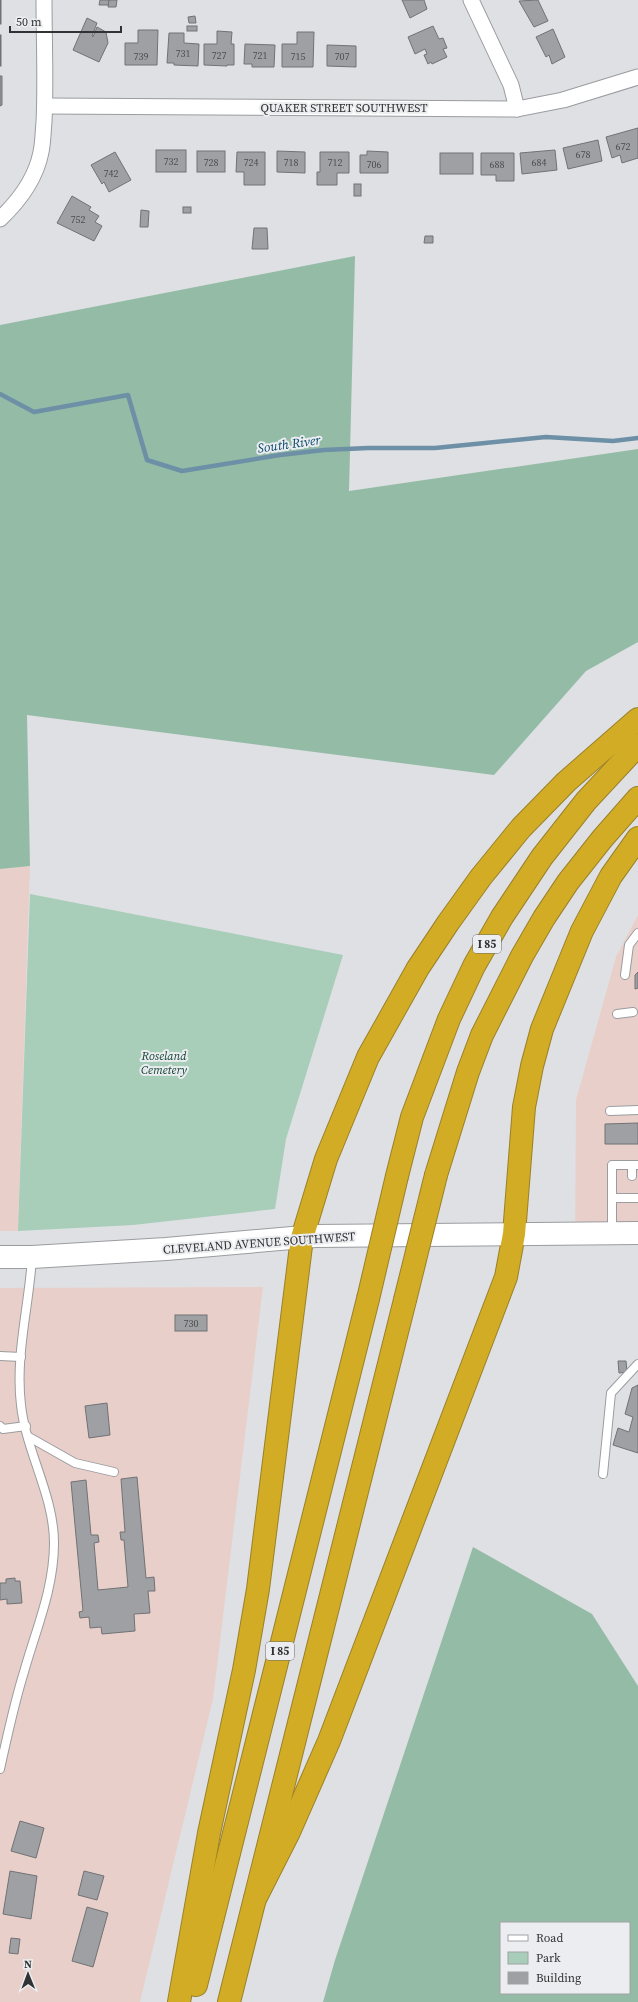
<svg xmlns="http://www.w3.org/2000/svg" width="638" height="2002" font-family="'Source Serif 4',serif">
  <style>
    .commercial { fill: #e9cfca }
    .green { fill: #a8cdb9 }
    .forest { fill: #94bba6; fill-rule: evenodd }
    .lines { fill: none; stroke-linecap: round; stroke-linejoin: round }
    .stream { stroke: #6e90a7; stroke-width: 4.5 }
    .building { fill: #9fa0a3; stroke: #717275 }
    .lane-casing { stroke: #9a9c9f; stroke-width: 10 }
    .street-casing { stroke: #9a9c9f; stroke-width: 17 }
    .secondary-casing { stroke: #9a9c9f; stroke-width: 24 }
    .highway-casing { stroke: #9a812a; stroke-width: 24 }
    .lane { stroke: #fff; stroke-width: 8 }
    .street { stroke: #fff; stroke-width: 15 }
    .secondary { stroke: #fff; stroke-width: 22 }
    .highway { stroke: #d2ac25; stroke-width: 22 }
    .highway-bridge-casing { stroke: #9a812a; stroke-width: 24; stroke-linecap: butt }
    .highway-bridge { stroke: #d2ac25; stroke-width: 22 }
    .labels { text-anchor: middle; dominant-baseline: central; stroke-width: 4; stroke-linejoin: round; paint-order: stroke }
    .number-label { font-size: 10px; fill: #4c4e4f }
    .shield { fill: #ebedf0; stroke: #696a6c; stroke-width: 1 }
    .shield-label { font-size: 11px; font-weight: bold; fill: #313233 }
    .street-label { font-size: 12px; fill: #313233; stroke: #ebedf0 }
    .park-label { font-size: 12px; font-style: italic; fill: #0b3f2b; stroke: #ebedf0 }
    .water-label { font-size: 13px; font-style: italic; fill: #064768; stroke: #ebedf0 }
  </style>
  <rect width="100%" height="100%" fill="#dee0e3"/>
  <g class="commercial">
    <path d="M30,866L18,1231H0V869Z"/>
    <path d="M638,915V1241L575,1244L576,1100L616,957Z"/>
    <path d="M263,1287L213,1699L140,2002H0V1288Z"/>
  </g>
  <path class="green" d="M30,894L343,955L286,1139L275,1209L133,1225L18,1231Z"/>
  <g class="forest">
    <path d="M355,256L349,491L638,449V642L586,671L494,775L27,715L30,866L0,869V325Z"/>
    <path d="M473,1547L592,1614L638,1686V2002H323L335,1960ZM501,1923H629V1993H501Z"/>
  </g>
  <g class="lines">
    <path class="stream" d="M0,394L34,412L128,395L147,460L182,471L280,455L324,450L368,448H435L546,437L613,441L638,438"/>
  </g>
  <g class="building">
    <rect x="0" y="0" width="1" height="24"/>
    <path d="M100,0H109V5H99Z"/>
    <path d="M109,0H117L116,7H108Z"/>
    <path d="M402,0H424L427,9L410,18Z"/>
    <path d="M538,0L548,21L534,27L519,1Z"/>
    <path d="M195,16L196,23H189L188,17Z"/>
    <path d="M87,18L97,23L92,36L93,37L97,27L106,32L108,43L99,62L73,50Z"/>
    <rect x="187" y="26" width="10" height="5"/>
    <path d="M433,26L439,39L443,38L447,48L443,49L447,57L432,64L431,62L428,64L424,55L427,54L425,49L415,54L408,37Z"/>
    <path d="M553,29L565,57L552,64L549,55L546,57L536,37Z"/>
    <path d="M138,30H158L157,65H125V43H138Z"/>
    <path d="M217,31L232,32L231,44H234V65H227V66L204,65V44H217Z"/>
    <path d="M297,32H314L313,67H282V44H297Z"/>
    <path d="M169,33H184V43L199,44L198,66L174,65V63H167Z"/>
    <rect x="0" y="35" width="1" height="31"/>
    <path d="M245,44L275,45L274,67H252V64H244Z"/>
    <path d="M327,45L356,46V67L327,66Z"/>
    <path d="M0,76H2V105L0,106Z"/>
    <path d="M638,128V158L622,163L620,155L612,158L606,137Z"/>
    <path d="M598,140L602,161L568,169L563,148Z"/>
    <rect x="156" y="150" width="30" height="22"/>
    <path d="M555,150L557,170L522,174L520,153Z"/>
    <rect x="197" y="151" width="28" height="21"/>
    <path d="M277,151L305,152V173L277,172Z"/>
    <path d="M367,151L388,152V173H360V155H367Z"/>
    <path d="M115,152L131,180L109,192L104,182L102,184L91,165Z"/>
    <path d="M237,152H265V185H244V172H236Z"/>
    <path d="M320,152H349V173H337V185H317V172H320Z"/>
    <rect x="440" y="153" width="33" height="21"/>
    <path d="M481,153H514V181H496V175H481Z"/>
    <rect x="354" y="184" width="7" height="12"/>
    <path d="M72,196L91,207L89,210L99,216L95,222L102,226L94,241L57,223Z"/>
    <rect x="183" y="207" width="8" height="6"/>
    <path d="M141,210L149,211L148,227H140Z"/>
    <path d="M254,228H267L268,249H252Z"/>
    <path d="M425,236H433V243H424Z"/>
    <path d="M638,972V988L635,989V975Z"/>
    <path d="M638,1123V1144H605V1124Z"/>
    <rect x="175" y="1315" width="32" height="16"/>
    <path d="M618,1361H626L627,1372L619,1373Z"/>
    <path d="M638,1385V1453L613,1445L618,1428L629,1432L633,1417L625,1414L632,1388Z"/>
    <path d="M107,1403L110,1435L89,1438L85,1406Z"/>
    <path d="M137,1477L146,1578L154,1577L155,1591H148L150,1613L134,1614L135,1631L102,1634L101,1627L90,1628L89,1617L80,1618L79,1612L83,1611L71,1482L86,1480L91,1535H98L99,1542L94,1543L98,1590L128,1587L124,1540H121L120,1532H125L121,1479Z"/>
    <path d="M15,1578V1581H20L22,1603L7,1604V1599L0,1600V1583H6V1579Z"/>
    <path d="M20,1821L44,1828L36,1858L11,1851Z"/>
    <path d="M10,1871L37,1876L31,1919L3,1914Z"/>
    <path d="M84,1871L104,1876L97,1900L78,1895Z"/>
    <path d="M87,1907L108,1913L93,1967L72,1961Z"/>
    <path d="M11,1938L20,1939L18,1954L9,1953Z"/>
  </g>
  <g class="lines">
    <g class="lane-casing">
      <g id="lane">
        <path d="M625,975L629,945L638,933"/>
        <path d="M617,1014L633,1012"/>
        <path d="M610,1111L638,1110"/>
        <path d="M632,1165V1176"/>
        <path d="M612,1198V1165H638"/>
        <path d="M612,1232V1198H638"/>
        <path d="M0,1356L21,1357"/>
        <path d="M0,1426L3,1429L26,1426"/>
        <path d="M29,1437L75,1463L114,1472"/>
        <path d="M603,1474L611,1393L638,1364"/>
        <path d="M0,1769C7,1737 14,1704 24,1672C36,1629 54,1589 54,1543C54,1495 26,1452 21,1405C15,1356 29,1306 32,1258"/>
      </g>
    </g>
    <g class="street-casing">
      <g id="street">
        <path d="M471,0L511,85L517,109"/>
        <path d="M45,106L517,109L563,100L638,77"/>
        <path d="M0,219C19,201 36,178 41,152C43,143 43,132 44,122C46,82 44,41 44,0"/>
      </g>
    </g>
    <g class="secondary-casing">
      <path id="secondary" d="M0,1257H32L166,1249L315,1236L638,1233"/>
    </g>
    <g class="highway-casing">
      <g id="highway">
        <path d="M436,1175L468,1072L482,1035L522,956L544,918L568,882L602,839L638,798"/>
        <path d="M397,1176L412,1117L449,1019L474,966L502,917L542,857L586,801L638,745"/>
        <path d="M255,1899L289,1832L329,1741L506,1277L514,1234L524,1107L532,1066L542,1029L582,931L611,876L638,838"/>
        <path d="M196,1985L368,1299"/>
        <path d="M179,2002L209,1833L244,1670L258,1589L302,1238L326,1159L368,1057L418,968L448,923L481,877L521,828L566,782L638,719"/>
        <path d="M229,2002L405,1300"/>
      </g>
    </g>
    <use href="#lane" class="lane"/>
    <use href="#street" class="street"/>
    <use href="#secondary" class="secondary"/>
    <use href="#highway" class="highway"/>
    <g class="highway-bridge-casing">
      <g id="highway-bridge">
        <path d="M368,1299L397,1176"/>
        <path d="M405,1300L436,1175"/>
      </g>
    </g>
    <use href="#highway-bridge" class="highway-bridge"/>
  </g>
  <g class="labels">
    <g class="number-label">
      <text x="183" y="53">731</text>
      <text x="219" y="55">727</text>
      <text x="260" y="55">721</text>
      <text x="141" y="56">739</text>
      <text x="298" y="56">715</text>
      <text x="342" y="56">707</text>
      <text x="623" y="146">672</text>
      <text x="583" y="154">678</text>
      <text x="171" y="161">732</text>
      <text x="211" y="162">728</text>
      <text x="251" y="162">724</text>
      <text x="291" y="162">718</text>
      <text x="335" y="162">712</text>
      <text x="539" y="162">684</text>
      <text x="374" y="164">706</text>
      <text x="497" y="164">688</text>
      <text x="111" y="173">742</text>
      <text x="78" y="219">752</text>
      <text x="191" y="1323">730</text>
    </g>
    <g class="shield">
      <rect x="473" y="935" width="28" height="18" rx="3"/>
      <rect x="266" y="1642" width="28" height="18" rx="3"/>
    </g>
    <g class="shield-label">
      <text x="487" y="944">I 85</text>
      <text x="280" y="1651">I 85</text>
    </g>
    <g class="street-label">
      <text x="344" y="108">QUAKER STREET SOUTHWEST</text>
      <text transform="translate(259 1243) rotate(-4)">CLEVELAND AVENUE SOUTHWEST</text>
    </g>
    <g class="park-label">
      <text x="164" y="1056">Roseland<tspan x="164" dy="14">Cemetery</tspan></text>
    </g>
    <g class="water-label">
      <text transform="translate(289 444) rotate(-8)">South River</text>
    </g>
  </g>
  <rect x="500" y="1922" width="130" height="72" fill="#ebedf0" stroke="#a1a2a4"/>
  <rect x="508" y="1935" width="20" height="6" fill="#ffffff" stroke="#a1a2a4"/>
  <text x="536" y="1942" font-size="12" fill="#313233">Road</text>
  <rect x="508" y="1952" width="20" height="12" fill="#a8cdb9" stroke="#a1a2a4"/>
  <text x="536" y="1962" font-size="12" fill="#313233">Park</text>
  <rect x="508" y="1972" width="20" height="12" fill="#9fa0a3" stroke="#a1a2a4"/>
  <text x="536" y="1982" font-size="12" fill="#313233">Building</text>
  <g transform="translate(28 1974) rotate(359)" stroke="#ebedf0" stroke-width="3" paint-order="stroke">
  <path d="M0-3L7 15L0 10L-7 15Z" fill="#313233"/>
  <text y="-6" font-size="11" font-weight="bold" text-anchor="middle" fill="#313233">N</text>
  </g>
  <path d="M10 26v6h111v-6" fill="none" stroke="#313233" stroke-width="2"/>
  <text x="16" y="26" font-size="12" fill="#313233" stroke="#ebedf0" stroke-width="3" paint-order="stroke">50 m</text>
</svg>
